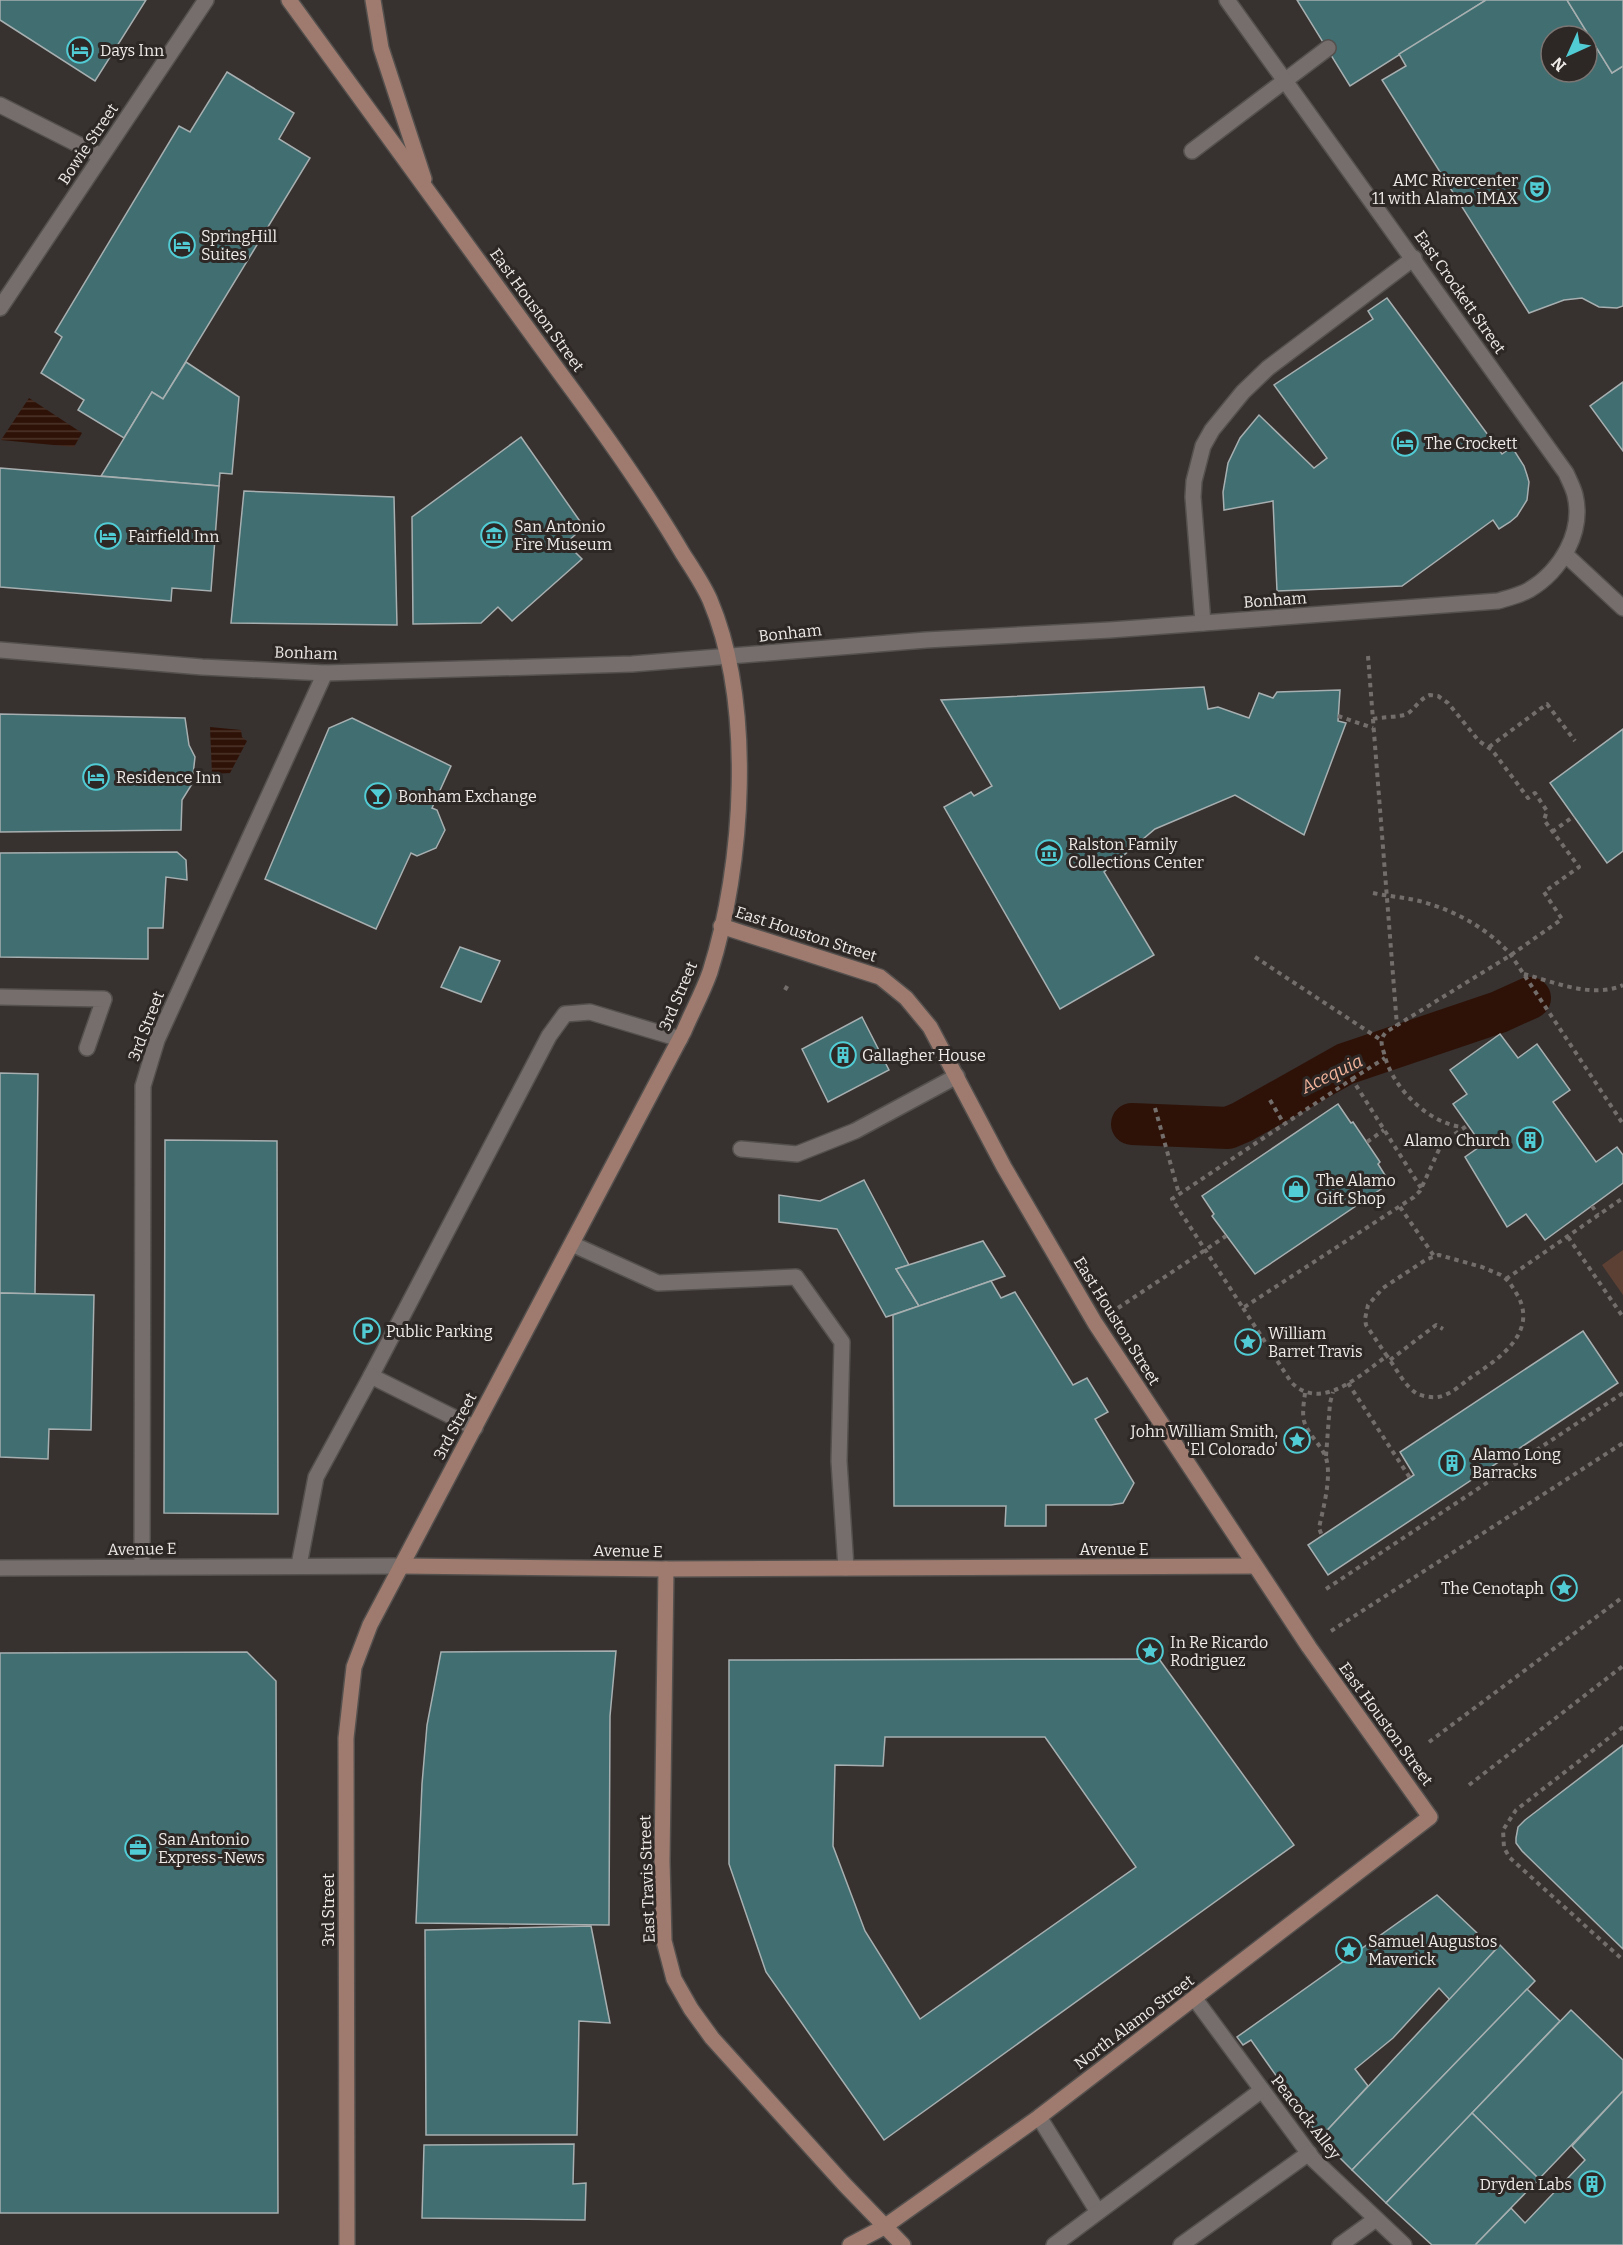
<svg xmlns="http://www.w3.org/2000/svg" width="1623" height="2245" font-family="Bitter,serif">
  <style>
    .grass { fill: #5d4034 }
    .water { fill: url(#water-rules) }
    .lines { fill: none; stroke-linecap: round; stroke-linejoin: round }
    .canal { stroke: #2e1207; stroke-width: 42 }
    .building { fill: #406e71; stroke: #a7afb0; stroke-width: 1.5; fill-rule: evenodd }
    .service-casing { stroke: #54504e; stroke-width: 18 }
    .minor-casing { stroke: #54504e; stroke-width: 18 }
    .tertiary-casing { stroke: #54504e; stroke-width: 18 }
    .secondary-casing { stroke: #54504e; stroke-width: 18 }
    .path { stroke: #736e6c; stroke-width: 4; stroke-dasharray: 4.5 4.5; stroke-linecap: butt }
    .service { stroke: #756e6c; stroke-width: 15 }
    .minor { stroke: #756e6c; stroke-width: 15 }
    .tertiary { stroke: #756e6c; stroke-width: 15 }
    .secondary { stroke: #9e7b6e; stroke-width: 15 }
    .labels { text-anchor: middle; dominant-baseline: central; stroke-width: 6; stroke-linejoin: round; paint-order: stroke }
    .poi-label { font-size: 16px; fill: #eeebe9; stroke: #2d2725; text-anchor: start }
    .street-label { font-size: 16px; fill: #eeebe9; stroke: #2d2725 }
    .water-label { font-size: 18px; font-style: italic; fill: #f3b49c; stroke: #2d2725 }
  </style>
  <defs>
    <pattern id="water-rules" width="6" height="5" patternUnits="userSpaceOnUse" patternTransform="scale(1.5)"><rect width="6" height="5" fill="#2e1207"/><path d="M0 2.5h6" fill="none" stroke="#4d352b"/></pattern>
  </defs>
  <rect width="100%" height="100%" fill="#37312f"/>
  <path class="grass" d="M1623,1250V1295L1602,1265Z"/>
  <g class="water">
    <path d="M29,398L82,433L74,447L1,440Z"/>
    <path d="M210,727L241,730L242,737L247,741L230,773L212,774Z"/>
  </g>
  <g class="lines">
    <path class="canal" d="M1132,1124L1228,1128L1242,1122L1345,1064L1499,1012L1530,998"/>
  </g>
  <g class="building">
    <path d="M0,0H146L95,81L0,20Z"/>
    <path d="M1297,0H1486L1350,86Z"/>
    <path d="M1486,0H1567L1612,73L1623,66V306L1617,308L1599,307L1582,298L1564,300L1529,313L1382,80L1406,66L1399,54ZM1551,36H1587V72H1551Z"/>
    <path d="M1567,0H1623V66L1612,73Z"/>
    <path d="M227,72L294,113L279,139L310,158L163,399L152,392L124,438L78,410L84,400L41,373L62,337L55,332L179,126L190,132Z"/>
    <path d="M1387,298L1502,454L1512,447L1524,466L1527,475L1529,482L1527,500L1517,516L1510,522L1499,529L1493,520L1402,586L1277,591L1273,501L1224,510L1223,492L1228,463L1240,438L1259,415L1314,468L1327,458L1274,385L1373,319L1368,311Z"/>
    <path d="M186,362L239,397L232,474L220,473L219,486L101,476L152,392L163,399Z"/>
    <path d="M1623,382V451L1590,406Z"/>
    <path d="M521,437L584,527L566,543L582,559L512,621L498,607L481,623L413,624L412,517Z"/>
    <path d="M0,468L219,486L211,591L172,588L171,601L0,587Z"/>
    <path d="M244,491L394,497L397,625L231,623Z"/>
    <path d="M1204,687L1208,709L1218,707L1249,718L1259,693L1273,698L1277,692L1340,690L1338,721L1346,723L1304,835L1235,795L1155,829L1104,872L1154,955L1060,1009L944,807L971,792L974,796L992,786L941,700Z"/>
    <path d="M0,714L185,718L189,745L195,757L192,784L182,800L181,830L0,832Z"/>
    <path d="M352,718L451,766L432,808L437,810L445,830L436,848L417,856L411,853L376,929L265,879L329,728Z"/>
    <path d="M1623,729V851L1607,863L1550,783Z"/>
    <path d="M177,852L186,860L187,880L166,877L163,928H148V959L0,957V853Z"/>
    <path d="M460,947L500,961L481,1002L441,987Z"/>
    <path d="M862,1017L889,1070L828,1102L802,1049Z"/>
    <path d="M1500,1034L1518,1058L1537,1044L1570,1090L1553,1102L1596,1162L1617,1147L1623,1155V1183L1545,1240L1526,1214L1507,1227L1465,1157L1482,1145L1453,1104L1467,1094L1450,1070Z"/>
    <path d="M0,1073L38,1074L35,1294L0,1293Z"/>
    <path d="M1338,1104L1351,1123L1353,1122L1380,1162L1378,1164L1390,1183L1255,1274L1212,1216L1214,1214L1202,1196Z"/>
    <path d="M165,1140L277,1141L278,1514L164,1513Z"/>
    <path d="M864,1180L909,1265L896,1269L919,1306L886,1317L837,1229L779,1222V1195L820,1201Z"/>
    <path d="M983,1241L1005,1276L919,1306L896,1269Z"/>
    <path d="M991,1281L1001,1298L1015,1292L1073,1385L1087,1378L1108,1412L1095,1419L1134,1483L1123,1503L1111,1505H1046V1526H1005L1006,1506H894L893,1315Z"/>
    <path d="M0,1293L94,1295L91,1430L49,1429L48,1459L0,1457Z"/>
    <path d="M1583,1331L1618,1383L1328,1575L1308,1545L1414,1475L1400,1452Z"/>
    <path d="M616,1651L610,1716L609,1925L416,1923L422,1784L427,1725L441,1652Z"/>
    <path d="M247,1652L276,1681L278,2213H0V1653Z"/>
    <path d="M1159,1659L1294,1845L884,2140L766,1972L729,1864V1660ZM885,1737H1045L1136,1867L920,2019L865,1931L833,1846L835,1765L883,1766Z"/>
    <path d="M1623,1745V1949L1522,1851L1516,1843V1838L1518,1827L1525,1820Z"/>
    <path d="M1437,1895L1495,1950L1450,2000L1439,1988L1393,2038L1355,2069L1368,2086L1320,2138L1251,2040L1243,2045L1237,2037Z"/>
    <path d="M591,1926L610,2023L579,2021L577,2135H426L425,1930Z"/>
    <path d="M1500,1945L1535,1981L1352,2170L1320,2138Z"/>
    <path d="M1527,1989L1560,2021L1386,2203L1352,2170Z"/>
    <path d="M1571,2010L1623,2060V2091L1539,2179L1472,2113Z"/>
    <path d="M1623,2091V2245H1475L1511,2208L1525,2223L1585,2160L1572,2146Z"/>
    <path d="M1472,2113L1539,2179L1475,2245H1432L1386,2203Z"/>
    <path d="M574,2144L573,2184L586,2183L585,2220L422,2218L424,2145Z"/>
  </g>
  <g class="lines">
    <g class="service-casing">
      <g id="service">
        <path d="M0,105L101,156"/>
        <path d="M1192,151L1328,48"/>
        <path d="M1566,555L1623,608"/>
        <path d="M1203,623L1193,497L1194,481L1203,446L1212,430L1243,392L1268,368L1414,258"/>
        <path d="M0,997L104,999L87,1048"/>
        <path d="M741,1149L797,1154L855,1131L957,1076"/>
        <path d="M572,1244L658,1283L796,1277L842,1342L839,1461L846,1568"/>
        <path d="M475,1428L371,1376L549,1036L565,1014L590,1012L680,1039"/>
        <path d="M299,1565L316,1477L371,1376"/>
        <path d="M1195,1999L1313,2159L1404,2245"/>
        <path d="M1039,2117L1098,2212"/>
        <path d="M1054,2245L1262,2090"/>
        <path d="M1181,2245L1309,2153"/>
        <path d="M1340,2245L1376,2219"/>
      </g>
    </g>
    <g class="minor-casing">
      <g id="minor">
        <path d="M0,308L206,0"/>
        <path d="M142,1567L143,1086L157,1040L325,673"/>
      </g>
    </g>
    <g class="tertiary-casing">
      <g id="tertiary">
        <path d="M0,650L202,667L325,673L632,664L926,640L1110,630L1498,601C1508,598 1520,595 1529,590C1561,571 1584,532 1575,495C1573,487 1569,480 1566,473L1227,0"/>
        <path d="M0,1568L402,1566"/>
      </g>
    </g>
    <g class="secondary-casing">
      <g id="secondary">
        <path d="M289,0C379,125 470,248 560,373C603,431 646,491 683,554C692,568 703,584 710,600C754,704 744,865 710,972C703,992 692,1012 684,1031L370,1625L354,1667L346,1738L347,2245"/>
        <path d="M373,0L381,48L424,179"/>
        <path d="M721,926L880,977L906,998L930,1027L1004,1167L1095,1323L1309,1647L1430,1817L1039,2117L884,2227L850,2245"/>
        <path d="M402,1566L666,1569L1255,1566"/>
        <path d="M666,1569L662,1861L664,1941L674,1979L691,2009L712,2038L844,2184L903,2245"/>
      </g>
    </g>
    <g class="path">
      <path d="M1368,656L1397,1026"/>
      <path d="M1338,716L1373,728"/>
      <path d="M1373,719C1381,717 1401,717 1407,714C1416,708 1419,699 1430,695L1438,696L1448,703L1479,741L1492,750L1528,798L1535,793L1547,811L1544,820L1579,867L1544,892L1562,919L1511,955L1386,1032C1380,1039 1381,1044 1384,1053C1391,1086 1428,1124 1463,1127"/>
      <path d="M1489,747L1547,704L1575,741"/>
      <path d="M1552,832L1574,816"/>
      <path d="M1373,893C1387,896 1401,897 1415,900C1450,908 1487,927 1511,955L1623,1124"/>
      <path d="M1255,957L1381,1040"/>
      <path d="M1524,974C1554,982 1593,999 1623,985"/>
      <path d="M785,990L789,983"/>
      <path d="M1352,1079L1385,1058"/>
      <path d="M1270,1100L1284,1124"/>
      <path d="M1155,1108L1179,1194"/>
      <path d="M1367,1142L1384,1130"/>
      <path d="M1421,1188L1352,1079L1172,1199L1243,1308L1414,1197L1420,1191L1442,1143L1468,1125"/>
      <path d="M1592,1206L1598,1215"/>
      <path d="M1400,1207L1434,1256"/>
      <path d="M1568,1237L1623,1317"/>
      <path d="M1506,1279L1623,1198"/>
      <path d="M1118,1308L1226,1236"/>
      <path d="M1243,1308L1291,1382C1321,1413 1360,1375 1387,1356L1366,1325L1365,1319L1368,1305L1383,1288L1427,1259L1439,1255L1482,1267L1501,1275C1509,1280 1513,1288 1518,1296C1538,1334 1497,1360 1470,1378C1461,1385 1450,1395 1438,1397C1432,1398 1421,1396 1416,1393C1404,1385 1396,1368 1387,1356"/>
      <path d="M1390,1360L1436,1325L1443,1329"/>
      <path d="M1348,1383L1410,1478"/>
      <path d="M1305,1393C1304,1402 1302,1412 1304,1421C1308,1435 1321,1444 1326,1458C1332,1477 1323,1509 1319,1528L1322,1536"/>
      <path d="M1326,1456L1330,1403L1333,1392"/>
      <path d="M1326,1589L1623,1393"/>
      <path d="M1331,1631L1623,1443"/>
      <path d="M1623,1727L1516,1810L1503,1830L1504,1848L1510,1858L1623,1960"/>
      <path d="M1429,1742L1623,1597"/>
      <path d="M1469,1785L1623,1666"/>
    </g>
    <use href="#service" class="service"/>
    <use href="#minor" class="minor"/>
    <use href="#tertiary" class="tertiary"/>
    <use href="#secondary" class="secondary"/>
  </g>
  <defs>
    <g id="hotel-ring" transform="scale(1.35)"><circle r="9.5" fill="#2d2725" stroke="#51ccd4" stroke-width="1.5"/><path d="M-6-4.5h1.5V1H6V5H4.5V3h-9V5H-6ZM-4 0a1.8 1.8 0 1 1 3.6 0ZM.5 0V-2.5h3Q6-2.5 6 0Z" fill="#51ccd4"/></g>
    <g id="theatre-ring" transform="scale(1.35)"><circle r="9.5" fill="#2d2725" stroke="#51ccd4" stroke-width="1.5"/><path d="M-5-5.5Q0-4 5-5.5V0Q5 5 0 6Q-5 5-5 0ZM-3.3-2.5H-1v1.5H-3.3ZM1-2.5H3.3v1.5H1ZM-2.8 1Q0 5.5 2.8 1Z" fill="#51ccd4"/></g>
    <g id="museum-ring" transform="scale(1.35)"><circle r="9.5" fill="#2d2725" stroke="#51ccd4" stroke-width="1.5"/><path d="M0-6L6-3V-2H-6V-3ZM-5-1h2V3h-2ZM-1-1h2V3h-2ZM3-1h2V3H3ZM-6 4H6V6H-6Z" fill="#51ccd4"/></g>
    <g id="bar-ring" transform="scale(1.35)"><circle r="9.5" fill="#2d2725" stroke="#51ccd4" stroke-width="1.5"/><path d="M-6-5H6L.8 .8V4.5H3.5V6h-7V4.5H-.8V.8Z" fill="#51ccd4"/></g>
    <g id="building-ring" transform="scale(1.35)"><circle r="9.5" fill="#2d2725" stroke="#51ccd4" stroke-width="1.5"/><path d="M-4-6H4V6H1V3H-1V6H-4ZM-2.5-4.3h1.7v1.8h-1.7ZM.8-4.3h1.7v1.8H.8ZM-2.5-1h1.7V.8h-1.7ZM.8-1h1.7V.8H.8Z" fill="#51ccd4"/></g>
    <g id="shop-ring" transform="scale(1.35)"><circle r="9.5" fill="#2d2725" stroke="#51ccd4" stroke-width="1.5"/><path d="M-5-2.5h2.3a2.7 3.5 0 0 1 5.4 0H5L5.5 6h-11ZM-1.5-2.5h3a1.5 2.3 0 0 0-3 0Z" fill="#51ccd4"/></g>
    <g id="parking-ring" transform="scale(1.35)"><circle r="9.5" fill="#2d2725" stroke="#51ccd4" stroke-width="1.5"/><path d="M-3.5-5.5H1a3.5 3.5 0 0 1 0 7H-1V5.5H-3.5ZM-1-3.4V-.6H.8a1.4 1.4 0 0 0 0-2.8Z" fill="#51ccd4"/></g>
    <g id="sight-ring" transform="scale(1.35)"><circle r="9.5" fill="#2d2725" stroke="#51ccd4" stroke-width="1.5"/><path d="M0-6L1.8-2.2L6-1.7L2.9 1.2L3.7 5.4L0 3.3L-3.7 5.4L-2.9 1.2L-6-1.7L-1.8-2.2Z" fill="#51ccd4"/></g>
    <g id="office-ring" transform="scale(1.35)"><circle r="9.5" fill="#2d2725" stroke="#51ccd4" stroke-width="1.5"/><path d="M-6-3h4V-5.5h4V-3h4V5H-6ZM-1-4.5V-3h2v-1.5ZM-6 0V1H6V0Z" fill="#51ccd4"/></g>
  </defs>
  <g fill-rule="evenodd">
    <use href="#hotel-ring" x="80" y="50"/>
    <use href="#theatre-ring" x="1537" y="189"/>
    <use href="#hotel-ring" x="182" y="245"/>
    <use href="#hotel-ring" x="1405" y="443"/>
    <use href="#museum-ring" x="494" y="535"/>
    <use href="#hotel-ring" x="108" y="536"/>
    <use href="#hotel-ring" x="96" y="777"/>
    <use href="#bar-ring" x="378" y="796"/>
    <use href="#museum-ring" x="1049" y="853"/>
    <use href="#building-ring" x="843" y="1055"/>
    <use href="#building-ring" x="1530" y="1140"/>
    <use href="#shop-ring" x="1296" y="1189"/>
    <use href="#parking-ring" x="367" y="1331"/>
    <use href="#sight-ring" x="1248" y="1342"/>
    <use href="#sight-ring" x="1297" y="1440"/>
    <use href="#building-ring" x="1452" y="1463"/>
    <use href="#sight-ring" x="1564" y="1588"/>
    <use href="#sight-ring" x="1150" y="1651"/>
    <use href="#office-ring" x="138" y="1848"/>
    <use href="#sight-ring" x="1349" y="1950"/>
    <use href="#building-ring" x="1592" y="2184"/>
  </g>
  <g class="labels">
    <g class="poi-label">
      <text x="100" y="50">Days Inn</text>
      <text x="1518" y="180" text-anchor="end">AMC Rivercenter<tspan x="1518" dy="18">11 with Alamo IMAX</tspan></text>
      <text x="201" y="236">SpringHill<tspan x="201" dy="18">Suites</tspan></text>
      <text x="1424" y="443">The Crockett</text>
      <text x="514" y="526">San Antonio<tspan x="514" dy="18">Fire Museum</tspan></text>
      <text x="128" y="536">Fairfield Inn</text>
      <text x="116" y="777">Residence Inn</text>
      <text x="398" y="796">Bonham Exchange</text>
      <text x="1068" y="844">Ralston Family<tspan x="1068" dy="18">Collections Center</tspan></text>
      <text x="862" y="1055">Gallagher House</text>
      <text x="1510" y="1140" text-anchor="end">Alamo Church</text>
      <text x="1316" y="1180">The Alamo<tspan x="1316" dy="18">Gift Shop</tspan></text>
      <text x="386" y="1331">Public Parking</text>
      <text x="1268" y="1333">William<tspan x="1268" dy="18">Barret Travis</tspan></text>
      <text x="1278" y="1431" text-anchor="end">John William Smith,<tspan x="1278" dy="18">'El Colorado'</tspan></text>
      <text x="1472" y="1454">Alamo Long<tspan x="1472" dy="18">Barracks</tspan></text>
      <text x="1544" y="1588" text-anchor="end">The Cenotaph</text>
      <text x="1170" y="1642">In Re Ricardo<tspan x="1170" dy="18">Rodriguez</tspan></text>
      <text x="158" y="1839">San Antonio<tspan x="158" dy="18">Express-News</tspan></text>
      <text x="1368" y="1941">Samuel Augustos<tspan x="1368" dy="18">Maverick</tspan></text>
      <text x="1572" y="2184" text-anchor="end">Dryden Labs</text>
    </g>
    <g class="street-label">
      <text transform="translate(88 144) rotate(-56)">Bowie Street</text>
      <text transform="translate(1460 292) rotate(55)">East Crockett Street</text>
      <text transform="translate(537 310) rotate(54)">East Houston Street</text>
      <text transform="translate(1275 600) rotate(-4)">Bonham</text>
      <text transform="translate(790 633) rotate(-6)">Bonham</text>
      <text transform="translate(306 653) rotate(2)">Bonham</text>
      <text transform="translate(806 934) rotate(18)">East Houston Street</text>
      <text transform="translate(678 996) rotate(-67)">3rd Street</text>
      <text transform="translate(146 1026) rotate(-69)">3rd Street</text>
      <text transform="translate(1117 1321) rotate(58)">East Houston Street</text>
      <text transform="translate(455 1426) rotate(-62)">3rd Street</text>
      <text transform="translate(142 1549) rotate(-1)">Avenue E</text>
      <text x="1114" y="1549">Avenue E</text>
      <text transform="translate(628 1551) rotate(1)">Avenue E</text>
      <text transform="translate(1386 1724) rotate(54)">East Houston Street</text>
      <text transform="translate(647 1879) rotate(-92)">East Travis Street</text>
      <text transform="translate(328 1910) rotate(-90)">3rd Street</text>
      <text transform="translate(1134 2022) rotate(-37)">North Alamo Street</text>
      <text transform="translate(1306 2117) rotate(52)">Peacock Alley</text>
    </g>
    <g class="water-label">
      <text transform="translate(1332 1074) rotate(-26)">Acequia</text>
    </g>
  </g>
  <g transform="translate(1569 54) rotate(225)"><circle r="28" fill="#2d2725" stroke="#7a7573" stroke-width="1.5"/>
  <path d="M0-4.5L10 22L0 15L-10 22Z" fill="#51ccd4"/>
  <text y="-9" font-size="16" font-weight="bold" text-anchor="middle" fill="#eeebe9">N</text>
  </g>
</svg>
